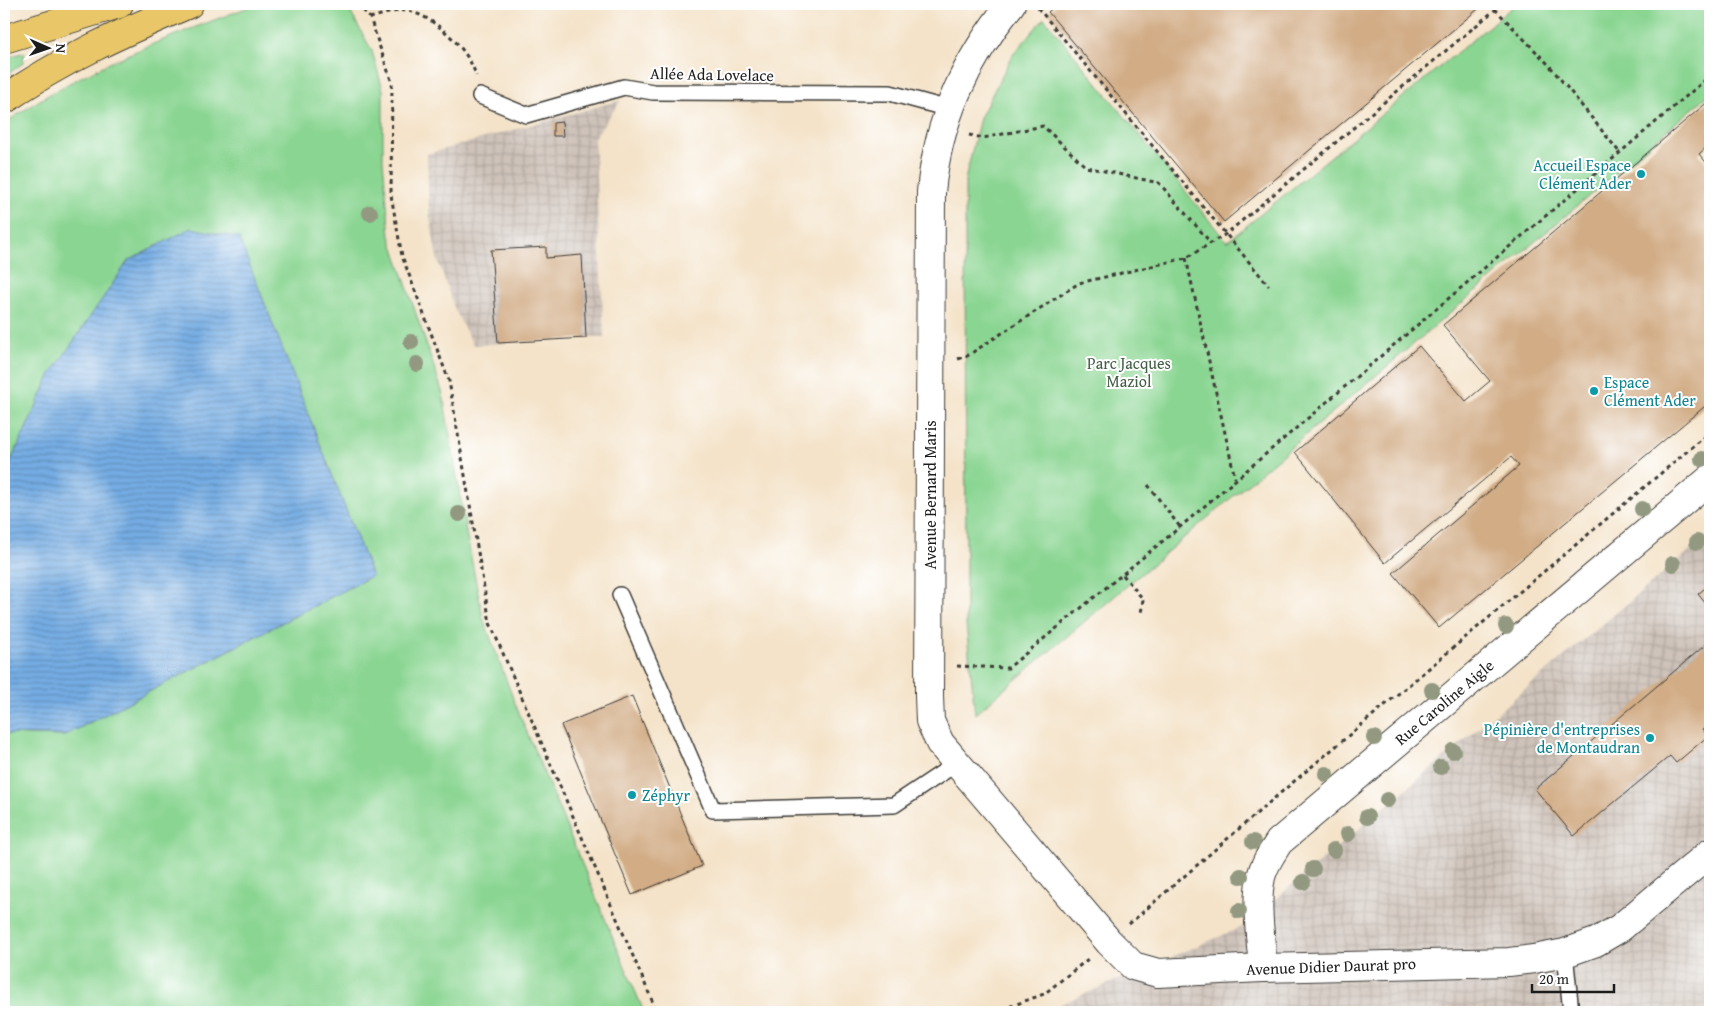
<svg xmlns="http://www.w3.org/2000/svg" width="1714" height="1016" font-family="'Gentium Book Plus',serif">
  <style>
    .industrial { fill: url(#industrial-grid) }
    .green { fill: #8ad592; stroke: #537857 }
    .water { fill: url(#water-rules); stroke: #486480 }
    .building { fill: #d1ac85 }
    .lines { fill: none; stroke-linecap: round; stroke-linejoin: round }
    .lane-casing { stroke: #3c3a36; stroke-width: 18 }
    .street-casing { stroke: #3c3a36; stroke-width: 30 }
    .highway-casing { stroke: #3c3a36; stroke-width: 30 }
    .path { stroke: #3c3a36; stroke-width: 3; stroke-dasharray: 4 4; stroke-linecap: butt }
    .lane { stroke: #fff; stroke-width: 15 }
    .street { stroke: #fff; stroke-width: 28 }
    .highway { stroke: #e9c769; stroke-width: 28 }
    .tree { fill: #929980 }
    .culture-dot { fill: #0f9aa8; stroke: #fff; stroke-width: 2 }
    .labels { text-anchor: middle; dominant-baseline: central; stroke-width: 4; stroke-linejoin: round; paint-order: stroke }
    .street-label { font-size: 16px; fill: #1c1c1c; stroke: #fff }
    .culture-label { font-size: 16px; fill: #0d838f; stroke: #fff; text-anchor: end }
    .park-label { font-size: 16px; fill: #425d45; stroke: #fff }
  </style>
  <defs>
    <pattern id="industrial-grid" width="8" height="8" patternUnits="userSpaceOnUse" patternTransform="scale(1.25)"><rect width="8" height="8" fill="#cec2b9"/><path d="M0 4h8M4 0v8" fill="none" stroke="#b0a69e"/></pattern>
    <pattern id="water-rules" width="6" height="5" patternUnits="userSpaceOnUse" patternTransform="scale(1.25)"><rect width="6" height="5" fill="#74ace3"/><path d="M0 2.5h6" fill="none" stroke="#5e8bb7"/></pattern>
  </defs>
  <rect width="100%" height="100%" fill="#fff"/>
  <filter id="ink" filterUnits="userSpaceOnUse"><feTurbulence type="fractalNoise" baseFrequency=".02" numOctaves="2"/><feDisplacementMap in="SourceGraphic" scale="10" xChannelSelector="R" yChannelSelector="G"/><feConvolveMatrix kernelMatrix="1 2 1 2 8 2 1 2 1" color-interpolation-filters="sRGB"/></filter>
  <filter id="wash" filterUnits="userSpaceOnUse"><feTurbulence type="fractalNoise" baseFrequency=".0096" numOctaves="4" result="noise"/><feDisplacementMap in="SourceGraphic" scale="20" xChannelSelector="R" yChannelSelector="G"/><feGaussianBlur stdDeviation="1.12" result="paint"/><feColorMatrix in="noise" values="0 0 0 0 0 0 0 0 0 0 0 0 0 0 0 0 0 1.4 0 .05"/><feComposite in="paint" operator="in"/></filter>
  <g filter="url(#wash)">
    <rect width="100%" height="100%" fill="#f4e3c9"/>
    <g class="industrial">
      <path d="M621,100L594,138L604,337L473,345L455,310L437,258L429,213L427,154Z"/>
      <path d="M1710,534V1012H1042L1242,927Z"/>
    </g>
    <g class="green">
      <path d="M257,4H346L372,51L383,90V161L390,236L443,394L467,537L483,618L516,706L644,1012H4V734L64,736L372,576L238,238L191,228L51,374L4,476V124C81,68 169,37 257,4Z"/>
      <path d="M1516,4H1710V94L975,714L966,624L965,180L980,118L1012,56L1044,18L1227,242Z"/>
      <path d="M25,52L23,63L4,77V58Z"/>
    </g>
    <path class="water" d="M191,228L239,238L372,576L64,736L4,734V476L51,374L128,261Z"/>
    <g id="blocks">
      <g class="building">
        <path d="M1058,4H1484L1224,222L1048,12Z"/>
        <path d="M1710,100V144L1699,154L1710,167V402L1439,628L1393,573L1519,466L1511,457L1385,563L1295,452L1419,346L1466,401L1490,381L1443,325Z"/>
        <path d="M562,122L563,136H553V123Z"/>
        <path d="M546,247V258L582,255L586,338L498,343L491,250Z"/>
        <path d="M1710,584V609L1698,594Z"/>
        <path d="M1710,641V722L1702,729L1708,736L1676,763L1670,756L1574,836L1535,789Z"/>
        <path d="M632,696L702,866L632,895L561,725Z"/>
      </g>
    </g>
  </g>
  <g filter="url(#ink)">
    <use href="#blocks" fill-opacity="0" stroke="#3c3a36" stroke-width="1"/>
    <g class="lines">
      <g class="lane-casing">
        <g id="lane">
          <path d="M480,96L526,115L624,87L653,92L890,93L949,109"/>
          <path d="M620,595L713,810L894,805L957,763"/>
          <path d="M1565,953L1571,1012"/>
        </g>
      </g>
      <g class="street-casing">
        <g id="street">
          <path d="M1011,4C966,60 938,119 931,192L929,696L930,721L940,743L1109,942L1133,966L1158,973L1263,968L1509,962L1534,959L1565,953L1596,942L1620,928L1710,853"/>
          <path d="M1263,968C1261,939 1255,905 1261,877C1264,864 1272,853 1279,842L1710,479"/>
        </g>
      </g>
      <g class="highway-casing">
        <g id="highway">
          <path d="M4,39L119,4"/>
          <path d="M4,100C62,59 124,32 189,4"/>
        </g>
      </g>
      <g class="path">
        <path d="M358,4L370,18L392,83L391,195L402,256L449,381L490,623L657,1012"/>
        <path d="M1038,8L1269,286"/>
        <path d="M1495,9L1549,65L1620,153"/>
        <path d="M370,18C382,15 399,8 412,12C437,19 470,51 476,76"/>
        <path d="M969,135L983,138L1043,126L1086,167L1159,183L1211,243"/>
        <path d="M1186,258L1235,478"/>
        <path d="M958,359L967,356L1079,283L1186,258L1226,234L1502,4"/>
        <path d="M1148,485L1180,527"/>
        <path d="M1123,575L1143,599L1141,614"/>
        <path d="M957,666L1008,668L1180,527L1710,76"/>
        <path d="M1129,924L1285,789L1710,432"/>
        <path d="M995,1012L1044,994L1088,959"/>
      </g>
      <use href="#lane" class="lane"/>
      <use href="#street" class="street"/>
      <use href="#highway" class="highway"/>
    </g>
    <g class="tree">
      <circle cx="370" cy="213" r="8"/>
      <circle cx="411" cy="342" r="8"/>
      <circle cx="417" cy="364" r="8"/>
      <circle cx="1702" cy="459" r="8"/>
      <circle cx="1642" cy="509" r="8"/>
      <circle cx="459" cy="514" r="8"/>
      <circle cx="1697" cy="542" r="8"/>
      <circle cx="1673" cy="564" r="8"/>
      <circle cx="1506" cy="626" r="8"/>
      <circle cx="1432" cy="690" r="8"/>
      <circle cx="1374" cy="738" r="8"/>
      <circle cx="1453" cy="751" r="8"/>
      <circle cx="1441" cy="767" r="8"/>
      <circle cx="1326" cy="774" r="8"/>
      <circle cx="1387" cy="800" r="8"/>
      <circle cx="1367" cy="817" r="8"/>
      <circle cx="1348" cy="834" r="8"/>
      <circle cx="1253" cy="842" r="8"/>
      <circle cx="1334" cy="850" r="8"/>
      <circle cx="1313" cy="869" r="8"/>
      <circle cx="1241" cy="876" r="8"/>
      <circle cx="1303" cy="882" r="8"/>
      <circle cx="1239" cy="911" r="8"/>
    </g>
  </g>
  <g class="culture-dot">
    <circle cx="1641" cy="174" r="5"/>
    <circle cx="1594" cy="391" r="5"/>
    <circle cx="1650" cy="738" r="5"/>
    <circle cx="632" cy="795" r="5"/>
  </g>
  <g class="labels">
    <g class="street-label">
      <text transform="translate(712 74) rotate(1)">Allée Ada Lovelace</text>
      <text transform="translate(930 495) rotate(-90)">Avenue Bernard Maris</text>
      <text transform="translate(1444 702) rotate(-40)">Rue Caroline Aigle</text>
      <text transform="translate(1331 966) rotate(-2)">Avenue Didier Daurat pro</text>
    </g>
    <g class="culture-label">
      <text x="1631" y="165">Accueil Espace<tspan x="1631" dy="18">Clément Ader</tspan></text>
      <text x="1604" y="382" text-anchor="start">Espace<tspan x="1604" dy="18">Clément Ader</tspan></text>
      <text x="1640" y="729">Pépinière d'entreprises<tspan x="1640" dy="18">de Montaudran</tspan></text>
      <text x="642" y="795" text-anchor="start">Zéphyr</text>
    </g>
    <g class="park-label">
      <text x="1129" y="363">Parc Jacques<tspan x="1129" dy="18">Maziol</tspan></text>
    </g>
  </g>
  <rect width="1714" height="1016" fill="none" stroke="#fff" stroke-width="20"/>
  <g transform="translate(48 48) rotate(92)" stroke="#ffffff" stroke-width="4" paint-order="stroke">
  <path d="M0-4L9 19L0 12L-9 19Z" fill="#1c1c1c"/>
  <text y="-8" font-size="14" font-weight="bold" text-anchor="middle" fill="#1c1c1c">N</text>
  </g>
  <path d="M1532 984v8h82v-8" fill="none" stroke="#1c1c1c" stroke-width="2.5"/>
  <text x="1539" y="984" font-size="15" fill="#1c1c1c" stroke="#ffffff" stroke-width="4" paint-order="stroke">20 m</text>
</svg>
